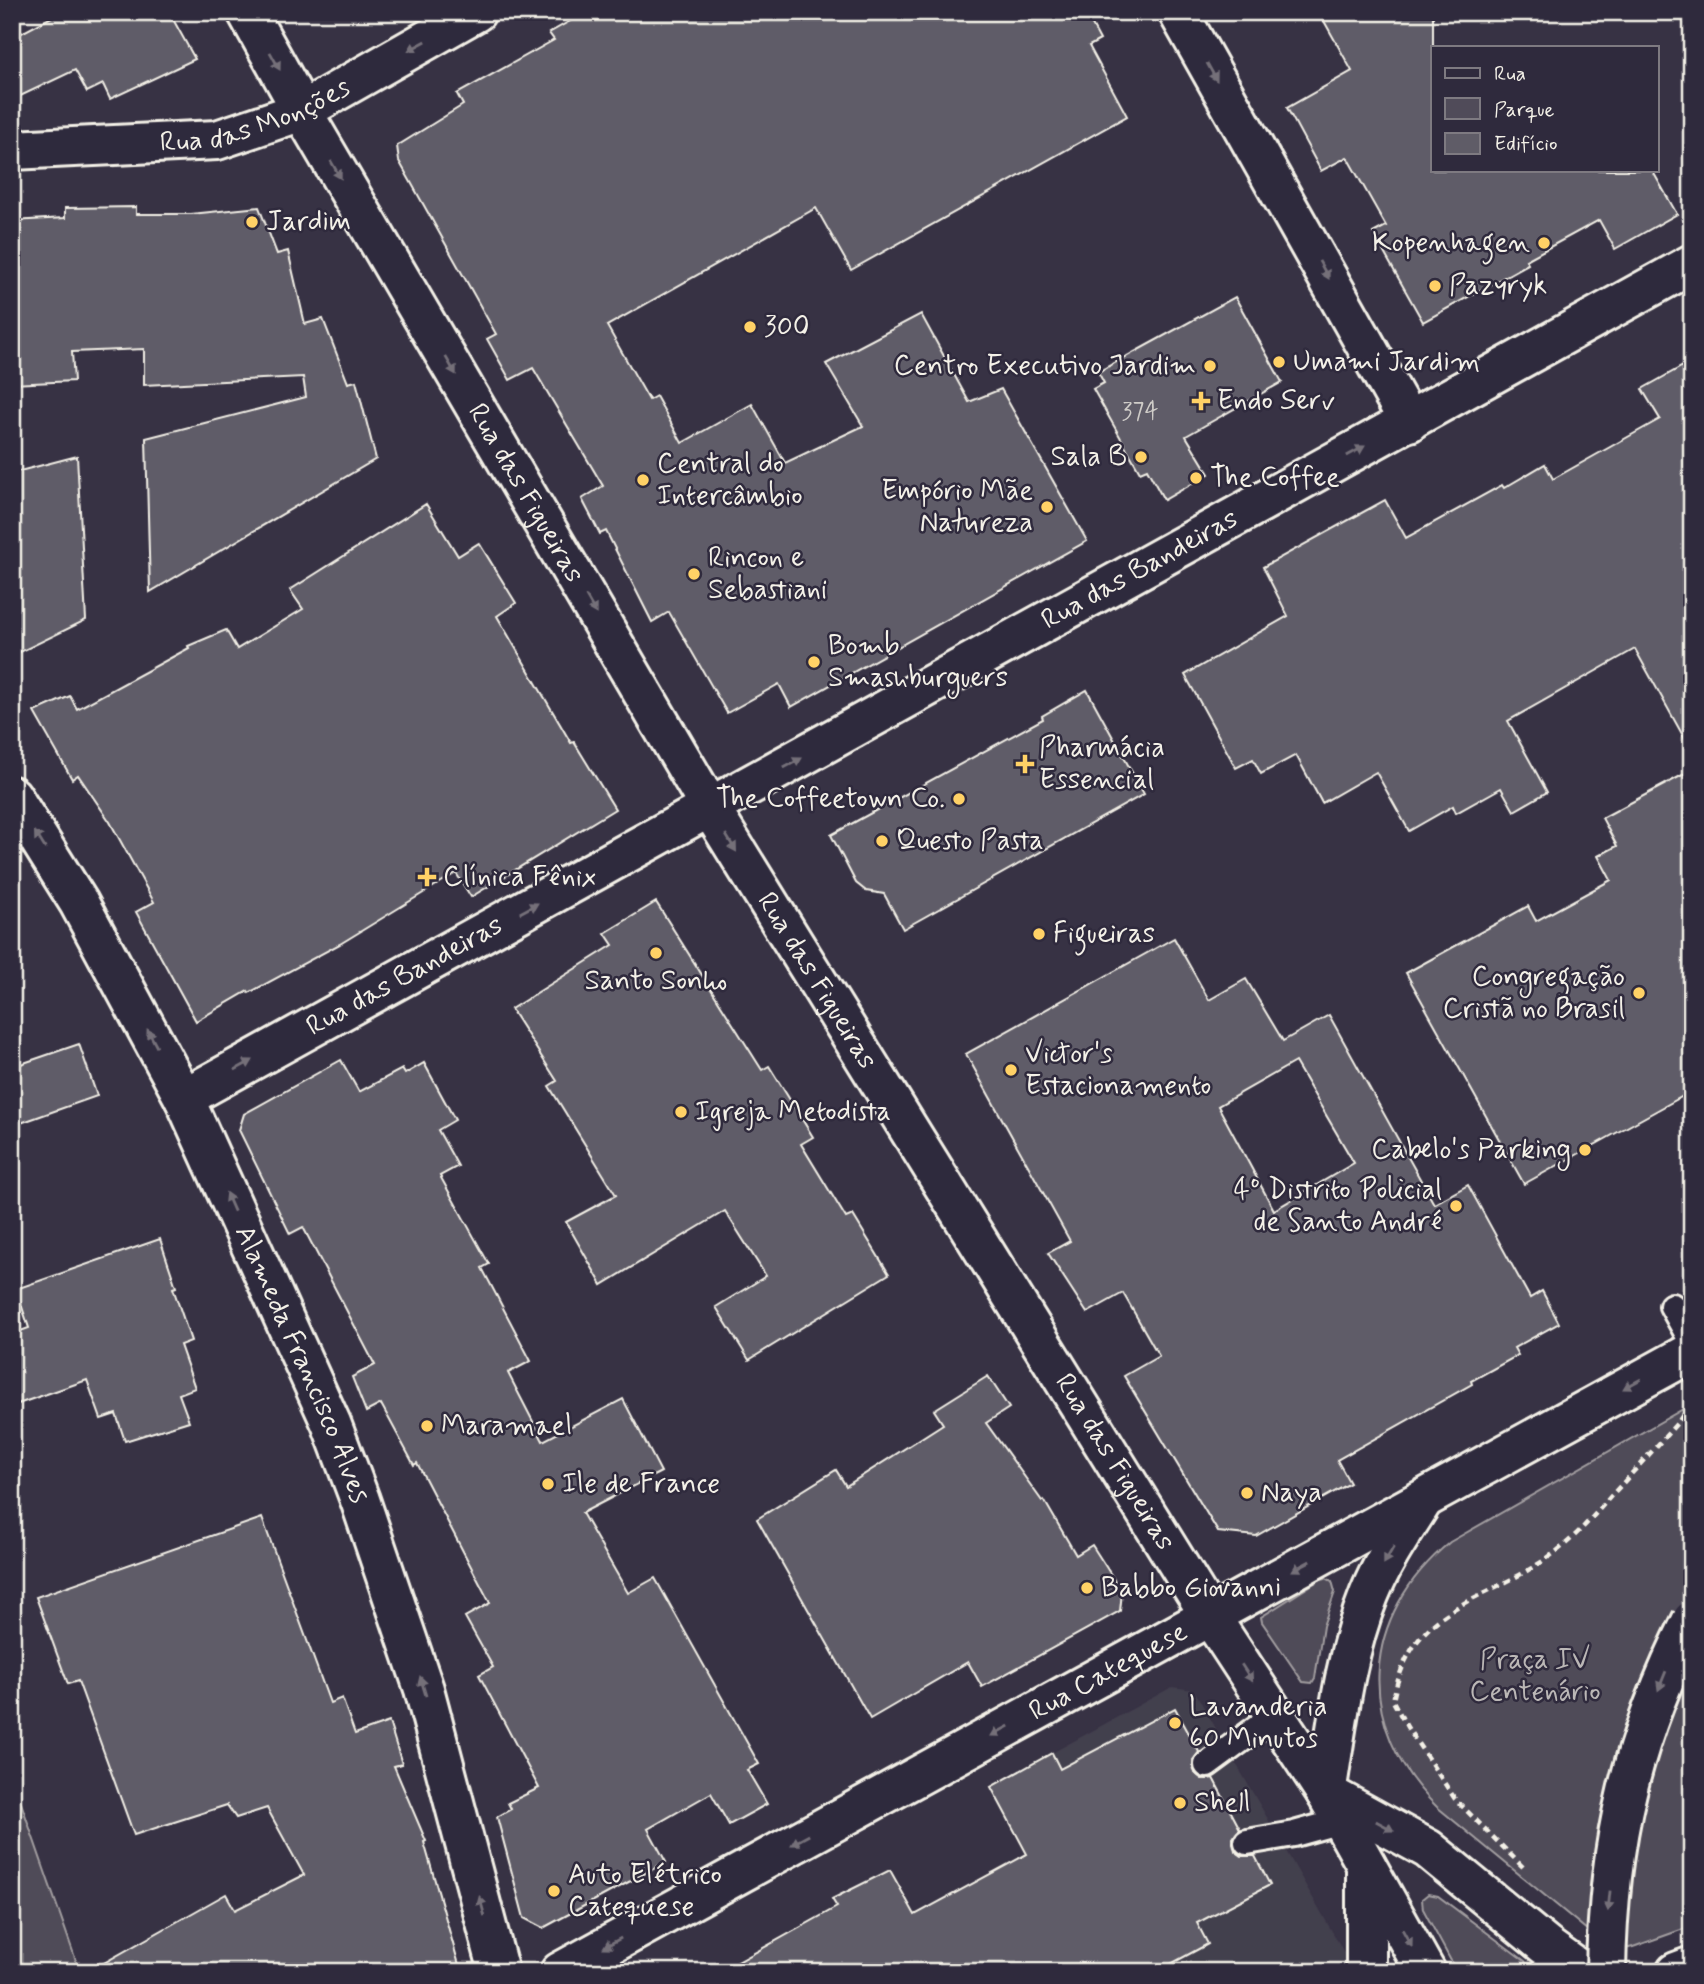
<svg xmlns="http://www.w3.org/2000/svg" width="1704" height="1984" font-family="Mynerve,sans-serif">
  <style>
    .built { fill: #433f4e }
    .green { fill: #504b59; stroke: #a29ea0; stroke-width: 2 }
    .building { fill: #5f5c67; stroke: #f4f1e8; stroke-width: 2; fill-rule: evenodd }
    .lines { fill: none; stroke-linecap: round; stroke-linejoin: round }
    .service-casing { stroke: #f4f1e8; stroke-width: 30 }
    .minor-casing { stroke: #f4f1e8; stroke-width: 44 }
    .tertiary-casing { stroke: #f4f1e8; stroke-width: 44 }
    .secondary-casing { stroke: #f4f1e8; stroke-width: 44 }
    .primary-casing { stroke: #f4f1e8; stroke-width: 44 }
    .trunk-casing { stroke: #f4f1e8; stroke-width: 44 }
    .path { stroke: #f4f1e8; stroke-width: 4.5; stroke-dasharray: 7 5; stroke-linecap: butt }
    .service { stroke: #2f2a3d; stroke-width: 24 }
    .minor { stroke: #2f2a3d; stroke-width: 38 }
    .tertiary { stroke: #2f2a3d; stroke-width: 38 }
    .secondary { stroke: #2f2a3d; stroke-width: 38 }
    .primary { stroke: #2f2a3d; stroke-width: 38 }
    .trunk { stroke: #2f2a3d; stroke-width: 38 }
    .trunk-bridge-casing { stroke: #f4f1e8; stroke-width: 44; stroke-linecap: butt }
    .trunk-bridge { stroke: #2f2a3d; stroke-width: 38 }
    .oneway { fill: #747079 }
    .poi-dot { fill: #ffd166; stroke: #2f2a3d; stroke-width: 2.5 }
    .labels { text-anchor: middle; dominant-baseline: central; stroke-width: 5; stroke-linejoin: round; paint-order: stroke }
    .number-label { font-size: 24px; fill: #cfccc8 }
    .street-label { font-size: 28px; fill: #f4f1e8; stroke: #2f2a3d }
    .poi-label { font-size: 28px; fill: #f4f1e8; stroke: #2f2a3d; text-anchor: start }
    .park-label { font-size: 28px; fill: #bbb7b6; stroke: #2f2a3d }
  </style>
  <rect width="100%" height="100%" fill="#373244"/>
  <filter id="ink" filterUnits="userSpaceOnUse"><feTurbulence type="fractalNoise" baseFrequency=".0143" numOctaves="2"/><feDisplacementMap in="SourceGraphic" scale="14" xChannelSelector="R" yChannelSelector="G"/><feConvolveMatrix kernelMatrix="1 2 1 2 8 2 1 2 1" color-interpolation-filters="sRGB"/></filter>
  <g filter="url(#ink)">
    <path class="built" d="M1172,1687L1194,1690L1349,1961L1319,1972H1171L1052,1753Z"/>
    <g class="green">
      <path d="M1692,1404V1926L1633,1947L1625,1949L1604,1944L1437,1807C1354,1726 1360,1616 1450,1542Z"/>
      <path d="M1321,1579L1326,1578L1332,1581L1335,1592L1323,1626L1315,1678L1312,1683L1303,1682L1262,1622L1261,1617Z"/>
      <path d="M12,1777L80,1972H12Z"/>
      <path d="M1428,1894L1438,1896L1525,1961L1529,1972H1457L1423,1909L1422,1899Z"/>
    </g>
    <g class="building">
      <path d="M61,12H169L195,59L110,99L103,84L87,92L75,70L12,100V38Z"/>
      <path d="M586,12H1085L1100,40L1089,46L1127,116L851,270L816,208L607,326L649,400L656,396L682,443L752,404L785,463L863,426L826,364L921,314L969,402L1001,389L1087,541L791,707L779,684L727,713L669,612L652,622L606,531L600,534L582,499L603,486L533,368L510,380L487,339L496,334L399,161L397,146L463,105L457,94L554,40L549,33Z"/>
      <path d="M1319,12H1433V170H1652L1677,214L1615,249L1599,220L1526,260L1528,264L1423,322L1373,233L1386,226L1347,157L1321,171L1287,108L1352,71Z"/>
      <path d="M136,207V214H191L259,207L277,254L288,251L305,324L323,319L348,383L356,381L376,459L150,592L146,438L306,397L303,377L144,385V349L72,352L74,381L12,384V221L65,218V208Z"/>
      <path d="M1235,297L1282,382L1186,436L1209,474L1164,500L1147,469L1140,472L1093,389L1104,383L1098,372Z"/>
      <path d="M1692,361V752L1635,649L1508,721L1547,792L1514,811L1501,788L1456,813L1453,806L1409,831L1376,772L1322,803L1296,755L1261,774L1253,759L1236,768L1185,675L1288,616L1263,567L1385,500L1406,538L1502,485L1504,488L1545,464L1553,479L1660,419L1642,389Z"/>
      <path d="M77,456L86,620L12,656V473Z"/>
      <path d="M426,504L458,556L479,543L516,603L497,616L571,743L574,742L615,809L471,897L456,873L340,944L249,993L248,991L196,1021L136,912L154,902L110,822L78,775L72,779L34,712L70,696L77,709L189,648L188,646L226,630L237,649L303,609L290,590Z"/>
      <path d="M1087,690L1144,794L903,929L884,894L866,891L856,883L831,835L1043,719L1042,716Z"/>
      <path d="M1692,770V1091L1524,1184L1406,973L1528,906L1536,921L1611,880L1598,856L1617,846L1602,818Z"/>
      <path d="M656,902L762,1070L769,1066L813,1137L801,1144L846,1218L853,1215L889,1274L749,1360L716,1307L766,1276L725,1211L602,1285L566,1222L616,1195L549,1086L557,1081L511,1009L613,945L605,933Z"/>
      <path d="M1174,938L1209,1000L1246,979L1283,1041L1329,1015L1434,1204L1468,1185L1530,1298L1542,1291L1559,1323L1514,1348L1518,1355L1471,1381L1472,1384L1337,1460L1350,1483L1256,1536L1218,1532L1124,1376L1159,1356L1123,1293L1087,1313L1048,1253L1070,1241L966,1054ZM1295,1062L1354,1163L1274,1210L1218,1106Z"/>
      <path d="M79,1044L97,1096L12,1126V1067Z"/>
      <path d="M341,1060L359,1092L402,1069L405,1074L424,1063L455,1120L438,1130L458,1166L440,1176L489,1264L482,1268L531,1361L508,1373L543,1441L623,1399L661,1472L582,1513L628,1593L655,1578L759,1764L747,1770L767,1804L729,1825L711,1793L648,1829L666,1862L543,1928L524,1918L497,1817L511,1809L508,1803L539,1788L479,1675L493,1667L465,1617L490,1603L417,1463L414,1465L381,1404L366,1412L352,1377L375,1365L303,1227L290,1234L239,1130L244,1114Z"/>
      <path d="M160,1239L176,1287L173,1288L191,1341L180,1345L195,1388L179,1394L189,1421L125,1441L116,1414L101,1419L87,1380L12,1406V1334L29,1328L16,1289Z"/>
      <path d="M988,1376L1009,1408L986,1423L1042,1501L1044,1500L1076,1555L1092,1545L1122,1592L1120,1611L982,1687L968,1662L870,1719L757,1519L836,1470L846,1486L943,1424L934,1410Z"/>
      <path d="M262,1518L330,1703L342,1698L355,1734L389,1722L402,1764L394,1766L426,1841L424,1842L461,1972H88L226,1894L235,1910L304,1875L267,1808L236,1818L227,1805L134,1835L78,1681L68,1684L36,1597Z"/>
      <path d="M1175,1708L1199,1752L1193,1760L1195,1773L1202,1779L1213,1778L1240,1829L1233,1838L1235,1851L1242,1856H1255L1270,1885L1197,1923L1208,1944L1156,1972H720L837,1907L832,1899L890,1870L915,1915L1027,1854L991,1787L1052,1753L1060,1769Z"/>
    </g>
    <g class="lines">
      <g class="service-casing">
        <g id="service">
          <path d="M1672,1306L1692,1342"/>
          <path d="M1207,1765L1275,1715"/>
          <path d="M1247,1842L1294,1834L1341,1821"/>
        </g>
      </g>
      <g class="minor-casing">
        <g id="minor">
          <path d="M1178,12L1409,422"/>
          <path id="s1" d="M12,796L79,903L184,1098L331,1423L360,1500L424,1689L499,1972"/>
          <path id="s2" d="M184,1098L1692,264"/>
        </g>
      </g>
      <g class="tertiary-casing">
        <g id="tertiary">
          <path id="s3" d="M12,150L217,140L302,111L476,12"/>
        </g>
      </g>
      <g class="secondary-casing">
        <g id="secondary">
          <path d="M1326,1793C1337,1727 1344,1657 1369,1595C1382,1562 1403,1532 1422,1502"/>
          <path id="s4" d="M560,1972L1692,1352"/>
        </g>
      </g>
      <g class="primary-casing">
        <g id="primary">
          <path id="s5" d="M247,12L302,111L710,808L1210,1616L1326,1793L1426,1972"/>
        </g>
      </g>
      <g class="trunk-casing">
        <g id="trunk">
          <path d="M1326,1793L1428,1849L1546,1946L1582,1972"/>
          <path d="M1366,1972V1865"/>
          <path d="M1676,1972L1692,1966"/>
        </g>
      </g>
      <g class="path">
        <path d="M1523,1867L1455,1799L1407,1727L1393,1701C1412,1596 1494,1604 1563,1546C1581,1531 1596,1513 1611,1496C1634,1471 1657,1446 1679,1421L1690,1403"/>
        <path d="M1480,1972L1498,1965"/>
      </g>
      <use href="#service" class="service"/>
      <use href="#minor" class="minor"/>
      <use href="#tertiary" class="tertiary"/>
      <use href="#secondary" class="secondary"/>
      <use href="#primary" class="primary"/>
      <use href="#trunk" class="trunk"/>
      <g class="trunk-bridge-casing">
        <path id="trunk-bridge" d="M1606,1972C1608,1839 1632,1738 1692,1620"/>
      </g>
      <use href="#trunk-bridge" class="trunk-bridge"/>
    </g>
    <defs><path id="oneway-solid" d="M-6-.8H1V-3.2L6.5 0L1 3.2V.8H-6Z" transform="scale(1.75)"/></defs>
    <g class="oneway">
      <use href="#oneway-solid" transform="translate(417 46) rotate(151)"/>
      <use href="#oneway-solid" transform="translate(275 61) rotate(61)"/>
      <use href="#oneway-solid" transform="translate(1212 72) rotate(61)"/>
      <use href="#oneway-solid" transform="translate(336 170) rotate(60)"/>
      <use href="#oneway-solid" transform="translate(1324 270) rotate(61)"/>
      <use href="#oneway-solid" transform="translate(451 366) rotate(60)"/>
      <use href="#oneway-solid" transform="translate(1356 451) rotate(-29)"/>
      <use href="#oneway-solid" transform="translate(591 605) rotate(60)"/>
      <use href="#oneway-solid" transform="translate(793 763) rotate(-29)"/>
      <use href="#oneway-solid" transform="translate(40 840) rotate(-122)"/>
      <use href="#oneway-solid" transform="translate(731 843) rotate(58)"/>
      <use href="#oneway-solid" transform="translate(529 908) rotate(-29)"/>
      <use href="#oneway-solid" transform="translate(152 1038) rotate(-118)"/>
      <use href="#oneway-solid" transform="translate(244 1065) rotate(-29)"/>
      <use href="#oneway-solid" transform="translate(230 1202) rotate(-114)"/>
      <use href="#oneway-solid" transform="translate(1632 1384) rotate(151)"/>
      <use href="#oneway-solid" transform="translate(1389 1555) rotate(120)"/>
      <use href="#oneway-solid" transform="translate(1301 1566) rotate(151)"/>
      <use href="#oneway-solid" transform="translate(1247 1673) rotate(57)"/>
      <use href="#oneway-solid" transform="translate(1662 1681) rotate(112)"/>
      <use href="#oneway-solid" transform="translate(423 1686) rotate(-107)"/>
      <use href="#oneway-solid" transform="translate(1000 1731) rotate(151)"/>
      <use href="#oneway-solid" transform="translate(1385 1826) rotate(29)"/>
      <use href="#oneway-solid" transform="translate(800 1840) rotate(151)"/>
      <use href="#oneway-solid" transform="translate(1609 1901) rotate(96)"/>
      <use href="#oneway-solid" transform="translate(482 1906) rotate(-105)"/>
      <use href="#oneway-solid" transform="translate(1407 1938) rotate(61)"/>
      <use href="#oneway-solid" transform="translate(612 1943) rotate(151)"/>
    </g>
  </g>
  <g class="poi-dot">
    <circle cx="252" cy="222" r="7"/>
    <circle cx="1544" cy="243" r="7"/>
    <circle cx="1435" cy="286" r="7"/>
    <circle cx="750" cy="327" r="7"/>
    <circle cx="1279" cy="362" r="7"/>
    <circle cx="1210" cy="366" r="7"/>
    <path d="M1197.5 390.5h7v7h7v7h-7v7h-7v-7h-7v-7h7z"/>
    <circle cx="1141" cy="457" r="7"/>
    <circle cx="1196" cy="478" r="7"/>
    <circle cx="643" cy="480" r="7"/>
    <circle cx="1047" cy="507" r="7"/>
    <circle cx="694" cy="574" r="7"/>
    <circle cx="814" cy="662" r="7"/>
    <path d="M1021.5 753.5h7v7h7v7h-7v7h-7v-7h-7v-7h7z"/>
    <circle cx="959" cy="799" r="7"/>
    <circle cx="882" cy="841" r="7"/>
    <path d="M423.5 866.5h7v7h7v7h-7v7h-7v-7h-7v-7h7z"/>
    <circle cx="1039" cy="934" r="7"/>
    <circle cx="656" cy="953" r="7"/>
    <circle cx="1639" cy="993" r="7"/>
    <circle cx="1011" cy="1070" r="7"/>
    <circle cx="681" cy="1112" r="7"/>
    <circle cx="1585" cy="1150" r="7"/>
    <circle cx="1456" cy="1206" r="7"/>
    <circle cx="427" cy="1426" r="7"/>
    <circle cx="548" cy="1484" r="7"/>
    <circle cx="1247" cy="1493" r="7"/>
    <circle cx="1087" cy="1588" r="7"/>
    <circle cx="1175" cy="1723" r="7"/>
    <circle cx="1180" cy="1803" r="7"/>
    <circle cx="554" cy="1891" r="7"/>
  </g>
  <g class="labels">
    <g class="number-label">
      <text x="1140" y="412">374</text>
    </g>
    <g class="street-label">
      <text stroke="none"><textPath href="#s3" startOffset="248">Rua das Monções</textPath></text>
      <text stroke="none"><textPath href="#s5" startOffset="556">Rua das Figueiras</textPath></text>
      <text stroke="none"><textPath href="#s2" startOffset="1092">Rua das Bandeiras</textPath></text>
      <text stroke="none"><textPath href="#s2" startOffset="252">Rua das Bandeiras</textPath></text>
      <text stroke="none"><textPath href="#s5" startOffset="1124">Rua das Figueiras</textPath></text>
      <text stroke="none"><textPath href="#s1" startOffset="639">Alameda Francisco Alves</textPath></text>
      <text stroke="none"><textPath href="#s5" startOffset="1690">Rua das Figueiras</textPath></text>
      <text stroke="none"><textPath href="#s4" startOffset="625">Rua Catequese</textPath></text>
    </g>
    <g class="poi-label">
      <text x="266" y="222">Jardim</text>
      <text x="1530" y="243" text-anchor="end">Kopenhagen</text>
      <text x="1449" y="286">Pazyryk</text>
      <text x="764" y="327">300</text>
      <text x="1293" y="362">Umami Jardim</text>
      <text x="1196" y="366" text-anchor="end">Centro Executivo Jardim</text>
      <text x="1217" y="401">Endo Serv</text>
      <text x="1127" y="457" text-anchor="end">Sala B</text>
      <text x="657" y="464">Central do<tspan x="657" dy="32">Intercâmbio</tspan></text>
      <text x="1210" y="478">The Coffee</text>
      <text x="1033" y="491" text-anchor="end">Empório Mãe<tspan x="1033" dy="32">Natureza</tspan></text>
      <text x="708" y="558">Rincon e<tspan x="708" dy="32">Sebastiani</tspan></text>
      <text x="828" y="646">Bomb<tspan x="828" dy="32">Smashburguers</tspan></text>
      <text x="1039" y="748">Pharmácia<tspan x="1039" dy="32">Essencial</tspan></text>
      <text x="945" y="799" text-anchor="end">The Coffeetown Co.</text>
      <text x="896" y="841">Questo Pasta</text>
      <text x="443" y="877">Clínica Fênix</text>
      <text x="1053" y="934">Figueiras</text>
      <text x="1625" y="977" text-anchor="end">Congregação<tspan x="1625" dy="32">Cristã no Brasil</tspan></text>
      <text x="656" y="981" text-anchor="middle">Santo Sonho</text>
      <text x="1025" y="1054">Victor's<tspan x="1025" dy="32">Estacionamento</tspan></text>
      <text x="695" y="1112">Igreja Metodista</text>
      <text x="1571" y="1150" text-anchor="end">Cabelo's Parking</text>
      <text x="1442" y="1190" text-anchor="end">4º Distrito Policial<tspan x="1442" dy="32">de Santo André</tspan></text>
      <text x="441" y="1426">Maramael</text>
      <text x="562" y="1484">Ile de France</text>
      <text x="1261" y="1493">Naya</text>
      <text x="1101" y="1588">Babbo Giovanni</text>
      <text x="1189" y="1707">Lavanderia<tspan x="1189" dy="32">60 Minutos</tspan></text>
      <text x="1194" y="1803">Shell</text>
      <text x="568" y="1875">Auto Elétrico<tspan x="568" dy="32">Catequese</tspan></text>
    </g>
    <g class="park-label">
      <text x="1535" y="1660">Praça IV<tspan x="1535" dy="32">Centenário</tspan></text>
    </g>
  </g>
  <rect width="1704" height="1984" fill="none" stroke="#2f2a3d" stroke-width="42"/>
  <rect x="21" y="21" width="1662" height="1942" fill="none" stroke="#f4f1e8" stroke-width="2.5" filter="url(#ink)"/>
  <rect x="1431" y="46" width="228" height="126" fill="#2f2a3d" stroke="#7e7a81" stroke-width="2"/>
  <rect x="1445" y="68" width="35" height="10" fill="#2f2a3d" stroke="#7e7a81" stroke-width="2"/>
  <text x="1494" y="80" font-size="21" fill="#f4f1e8">Rua</text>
  <rect x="1445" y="98" width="35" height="21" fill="#504b59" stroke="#7e7a81" stroke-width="2"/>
  <text x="1494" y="116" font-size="21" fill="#f4f1e8">Parque</text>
  <rect x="1445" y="133" width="35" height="21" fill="#5f5c67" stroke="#7e7a81" stroke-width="2"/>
  <text x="1494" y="150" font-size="21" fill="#f4f1e8">Edifício</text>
</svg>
